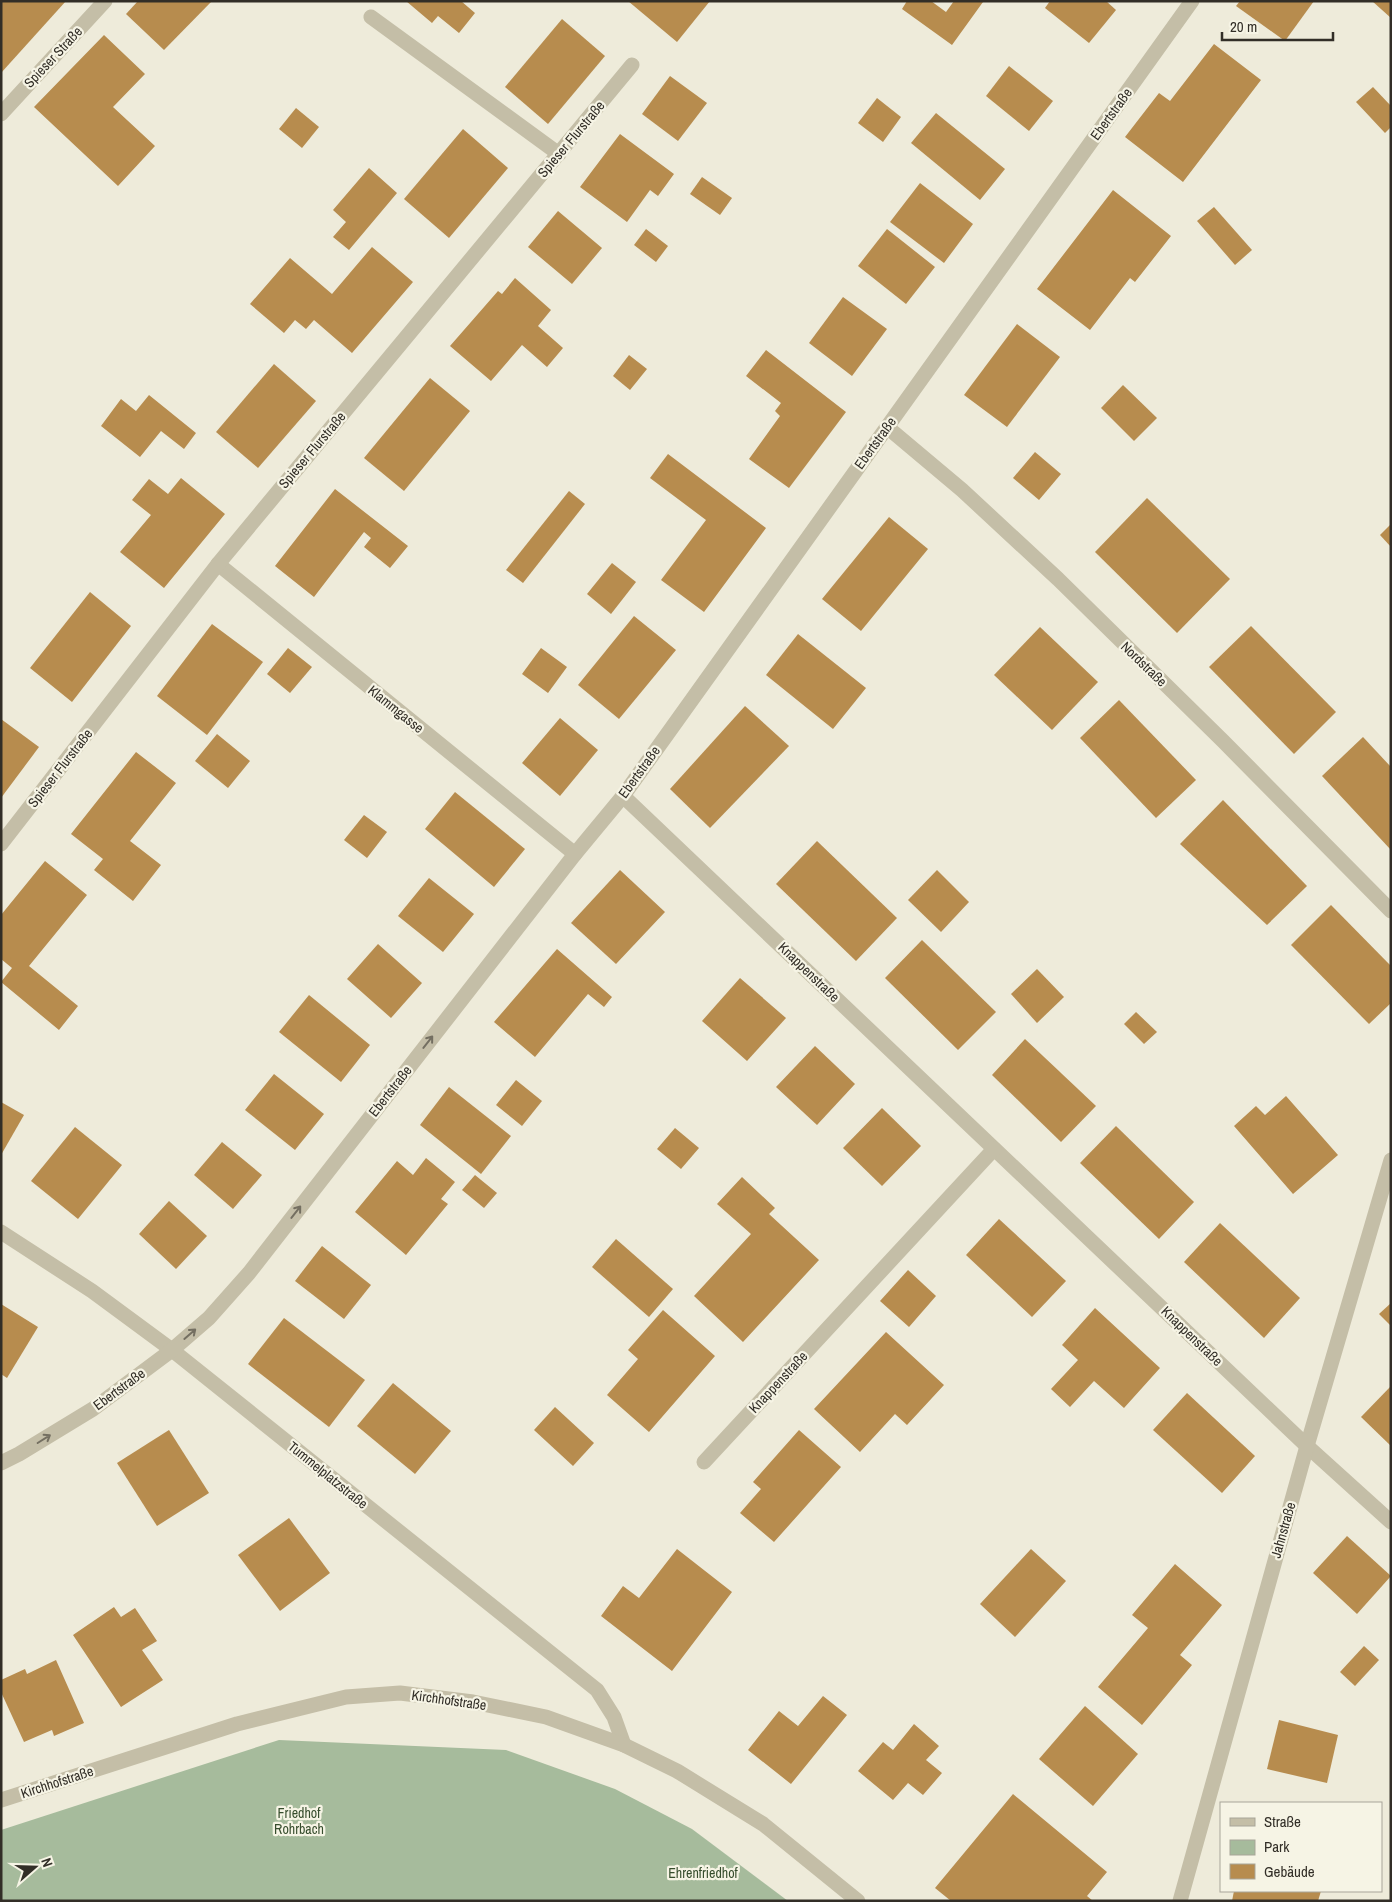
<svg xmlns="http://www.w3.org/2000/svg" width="1392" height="1902" font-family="'Archivo Narrow',sans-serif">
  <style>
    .green { fill: #a6bb9c }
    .building { fill: #b78c4e }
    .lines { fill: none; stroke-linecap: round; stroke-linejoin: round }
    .lane { stroke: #c4bea7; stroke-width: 15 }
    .street { stroke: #c4bea7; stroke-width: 15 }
    .oneway { stroke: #746f61 }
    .labels { text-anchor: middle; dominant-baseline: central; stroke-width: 4.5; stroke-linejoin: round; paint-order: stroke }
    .street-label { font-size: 14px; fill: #322e27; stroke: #f6f4e5 }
    .park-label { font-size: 14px; fill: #364d2d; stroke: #f6f4e5 }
  </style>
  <rect width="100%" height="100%" fill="#eeebda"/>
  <path class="green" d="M279,1740L506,1750L615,1789L692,1829L788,1901H1V1830Z"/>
  <g class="building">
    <path d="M1,1H66L1,73Z"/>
    <path d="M138,1H212L164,50L126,14Z"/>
    <path d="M406,1H461L475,13L459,33L438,16L432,23Z"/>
    <path d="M628,1H710L677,42Z"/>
    <path d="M907,1H931L946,12L954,1L983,2L952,45L902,9Z"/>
    <path d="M1050,1H1106L1116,10L1089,43L1045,8Z"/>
    <path d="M1240,1H1314L1285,41L1236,6Z"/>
    <path d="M1372,1H1391V18Z"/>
    <path d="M562,19L605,56L548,124L505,87Z"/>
    <path d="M104,35L145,74L113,107L155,146L118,186L34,107Z"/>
    <path d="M1214,44L1261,80L1183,182L1125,137L1159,93L1170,101Z"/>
    <path d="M1009,66L1053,101L1029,131L986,96Z"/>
    <path d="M670,76L707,103L678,141L642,114Z"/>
    <path d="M1373,87L1391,106V127L1385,133L1356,102Z"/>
    <path d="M877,98L901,117L883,142L858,123Z"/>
    <path d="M296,108L319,127L302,148L279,129Z"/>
    <path d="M936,113L1005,169L980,200L911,143Z"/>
    <path d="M463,129L508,168L449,238L404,199Z"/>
    <path d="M620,134L674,174L658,196L650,190L627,222L580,187Z"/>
    <path d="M369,168L397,193L349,250L333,237L346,222L333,210Z"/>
    <path d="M702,177L732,198L720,215L690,194Z"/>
    <path d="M920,183L973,224L944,263L890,222Z"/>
    <path d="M1113,190L1171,236L1135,282L1130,278L1090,330L1037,289Z"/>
    <path d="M1214,207L1252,250L1235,265L1197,221Z"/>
    <path d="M558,211L602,248L572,284L528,247Z"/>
    <path d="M646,229L668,246L656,262L634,245Z"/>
    <path d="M887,229L935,267L906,304L858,266Z"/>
    <path d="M372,247L413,282L352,353L314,320L306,329L295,320L284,333L250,304L290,258L332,294Z"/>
    <path d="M515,278L551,310L538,326L563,348L547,367L522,345L491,381L450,346L498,291L502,294Z"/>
    <path d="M843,297L887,329L852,376L809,343Z"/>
    <path d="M1017,324L1060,357L1007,427L964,395Z"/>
    <path d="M766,350L846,412L789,488L749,459L780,416L775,411L781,403L746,376Z"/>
    <path d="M629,355L647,369L630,390L613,376Z"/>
    <path d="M274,364L316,401L258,468L216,432Z"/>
    <path d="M430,378L470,411L404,491L364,458Z"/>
    <path d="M1123,385L1157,418L1134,441L1101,408Z"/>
    <path d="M149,395L196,433L184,449L161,431L140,457L101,426L121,399L136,411Z"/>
    <path d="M1035,452L1061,474L1039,500L1013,478Z"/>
    <path d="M668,454L766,528L704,612L661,580L706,520L650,478Z"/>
    <path d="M181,478L225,514L164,588L120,552L151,515L132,500L149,479L168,494Z"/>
    <path d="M335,489L408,546L390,568L364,547L371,538L364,532L314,597L275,566Z"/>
    <path d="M569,491L585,504L523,583L506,570Z"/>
    <path d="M1147,498L1230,579L1177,633L1095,552Z"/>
    <path d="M889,517L928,549L861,631L822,599Z"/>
    <path d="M1391,524V547L1380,535Z"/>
    <path d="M612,563L636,582L611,614L587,594Z"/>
    <path d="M90,592L131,626L72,702L30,668Z"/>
    <path d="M634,616L676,650L619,719L578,685Z"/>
    <path d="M212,624L263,662L207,735L157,696Z"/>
    <path d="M1251,626L1336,712L1294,754L1209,667Z"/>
    <path d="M1040,627L1098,682L1052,730L994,675Z"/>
    <path d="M798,634L866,688L833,729L766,675Z"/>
    <path d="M288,648L312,667L290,693L267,674Z"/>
    <path d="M541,648L567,667L548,693L522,674Z"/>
    <path d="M1119,700L1196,780L1156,818L1080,738Z"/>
    <path d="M745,706L789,746L710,828L670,789Z"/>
    <path d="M560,718L598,750L560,796L522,763Z"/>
    <path d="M1,719L39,747L1,798Z"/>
    <path d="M217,734L250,761L228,788L195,761Z"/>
    <path d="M1363,737L1391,767V850L1322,776Z"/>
    <path d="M136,752L176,783L130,841L161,865L133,901L94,870L103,859L71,834Z"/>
    <path d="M455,792L525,849L494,887L425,829Z"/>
    <path d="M1223,800L1307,886L1267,925L1180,844Z"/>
    <path d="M364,815L387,832L367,858L344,840Z"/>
    <path d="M817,841L897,918L856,961L776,884Z"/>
    <path d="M45,861L87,895L29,966L78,1006L59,1030L1,982L12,968L1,959V915Z"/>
    <path d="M620,870L665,912L616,964L571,923Z"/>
    <path d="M937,870L969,902L941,932L908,900Z"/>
    <path d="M429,878L474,914L443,952L398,916Z"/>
    <path d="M1331,905L1391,966V1003L1369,1024L1291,945Z"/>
    <path d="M922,940L996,1012L958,1050L885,978Z"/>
    <path d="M378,944L422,983L391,1018L347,979Z"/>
    <path d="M557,949L612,997L604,1007L588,994L535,1057L494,1022Z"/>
    <path d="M1037,969L1064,997L1037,1023L1011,994Z"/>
    <path d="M740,978L786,1018L747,1061L702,1021Z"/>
    <path d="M309,995L370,1045L341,1082L279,1032Z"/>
    <path d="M1136,1012L1157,1032L1144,1044L1124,1024Z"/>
    <path d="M1025,1039L1096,1106L1061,1142L992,1075Z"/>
    <path d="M815,1046L855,1084L817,1125L776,1087Z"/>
    <path d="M274,1074L324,1114L295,1150L245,1110Z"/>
    <path d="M516,1080L542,1101L522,1126L496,1105Z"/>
    <path d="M449,1087L511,1136L481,1174L420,1125Z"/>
    <path d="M1286,1096L1338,1155L1293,1194L1234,1126L1256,1106L1265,1115Z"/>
    <path d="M1,1102L24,1115L1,1155Z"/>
    <path d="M882,1108L921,1146L882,1186L843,1148Z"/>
    <path d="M1116,1126L1194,1202L1159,1239L1080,1163Z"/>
    <path d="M75,1127L122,1165L78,1219L31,1181Z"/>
    <path d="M675,1128L699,1148L681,1169L657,1149Z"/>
    <path d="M222,1142L262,1175L233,1209L194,1175Z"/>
    <path d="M426,1158L455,1182L441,1199L448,1204L406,1255L355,1212L397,1161L413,1175Z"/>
    <path d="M475,1175L497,1193L484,1208L462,1190Z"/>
    <path d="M742,1177L775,1208L769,1214L819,1260L743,1342L694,1296L751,1234L717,1204Z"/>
    <path d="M169,1201L207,1236L176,1269L139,1234Z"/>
    <path d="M999,1219L1066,1281L1032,1317L966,1255Z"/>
    <path d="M1220,1223L1300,1298L1264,1338L1184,1262Z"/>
    <path d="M616,1239L673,1289L649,1317L592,1267Z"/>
    <path d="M322,1246L371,1285L344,1319L295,1281Z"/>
    <path d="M908,1270L936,1296L909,1327L880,1301Z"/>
    <path d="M1391,1303V1326L1379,1314Z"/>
    <path d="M1,1304L38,1327L7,1378L1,1374Z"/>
    <path d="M1095,1308L1160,1368L1124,1408L1094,1381L1070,1407L1051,1389L1078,1360L1062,1345Z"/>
    <path d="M663,1310L715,1356L649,1432L607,1395L638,1359L628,1350Z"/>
    <path d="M284,1318L365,1380L329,1427L248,1364Z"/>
    <path d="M886,1332L944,1385L907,1425L895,1414L860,1452L814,1409Z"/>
    <path d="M393,1383L451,1431L415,1474L357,1426Z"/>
    <path d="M1391,1386V1446L1361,1417Z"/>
    <path d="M1187,1393L1255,1456L1222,1493L1153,1430Z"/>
    <path d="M555,1407L594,1443L573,1466L534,1430Z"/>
    <path d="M169,1430L209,1493L157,1526L117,1463Z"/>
    <path d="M799,1430L841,1467L774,1542L740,1513L761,1489L753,1482Z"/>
    <path d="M289,1518L330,1573L280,1611L238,1555Z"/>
    <path d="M1347,1536L1391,1576L1357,1614L1313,1573Z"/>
    <path d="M677,1549L732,1592L672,1671L601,1616L623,1586L639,1598Z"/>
    <path d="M1031,1549L1066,1581L1015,1637L980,1604Z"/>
    <path d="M1175,1564L1222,1605L1180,1655L1192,1665L1142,1725L1098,1687L1148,1628L1132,1615Z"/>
    <path d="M114,1607L121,1617L135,1608L157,1641L142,1650L163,1680L121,1707L73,1635Z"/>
    <path d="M1364,1646L1379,1660L1355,1686L1340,1672Z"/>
    <path d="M56,1660L84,1723L54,1736L52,1730L24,1742L1,1692V1680L25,1669L27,1674Z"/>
    <path d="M823,1696L847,1715L791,1784L748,1750L779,1711L798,1726Z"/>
    <path d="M1085,1706L1138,1754L1093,1806L1039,1759Z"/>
    <path d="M1279,1720L1338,1735L1327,1783L1267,1769Z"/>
    <path d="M914,1724L939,1746L926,1760L942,1773L923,1795L908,1783L893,1800L858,1771L883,1742L893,1750Z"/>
    <path d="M1013,1794L1107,1872L1087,1896L1093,1901H951L935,1888Z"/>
    <path d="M1234,1891H1321L1318,1901H1232Z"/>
  </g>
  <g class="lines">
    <path class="lane" d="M371,17L559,154"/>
    <g class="street">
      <path d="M1,114L105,1"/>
      <path d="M887,427L962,490L1058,579L1223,741L1391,911"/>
      <path d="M218,564L575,854"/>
      <path d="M623,796L1307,1446L1391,1522"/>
      <path d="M1,844L218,564L632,65"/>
      <path d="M1,1232L92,1291L172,1350L597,1690L614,1717L624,1745"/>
      <path d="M704,1462L994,1149"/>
      <path d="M1,1463L19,1454L93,1409L172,1350L209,1318L249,1273L575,854L623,796L1192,1"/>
      <path d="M1,1800L237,1724L346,1697L400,1693L473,1702L546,1717L624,1745L677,1771L763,1824L858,1901"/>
      <path d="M1180,1901L1307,1446L1391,1160"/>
    </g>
  </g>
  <defs><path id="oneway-shaft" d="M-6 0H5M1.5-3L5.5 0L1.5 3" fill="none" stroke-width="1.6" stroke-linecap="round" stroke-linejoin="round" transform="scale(1.25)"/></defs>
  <g class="oneway">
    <use href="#oneway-shaft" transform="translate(428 1042) rotate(-52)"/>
    <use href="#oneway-shaft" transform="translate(296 1212) rotate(-52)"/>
    <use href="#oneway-shaft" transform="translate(190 1334) rotate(-41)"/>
    <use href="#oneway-shaft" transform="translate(44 1439) rotate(-32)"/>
  </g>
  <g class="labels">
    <g class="street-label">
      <text transform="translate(53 57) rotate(-47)">Spieser Straße</text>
      <text transform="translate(1111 114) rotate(-54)">Ebertstraße</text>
      <text transform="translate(571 139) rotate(-50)">Spieser Flurstraße</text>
      <text transform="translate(875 443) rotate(-54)">Ebertstraße</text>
      <text transform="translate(312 450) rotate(-50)">Spieser Flurstraße</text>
      <text transform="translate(1144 664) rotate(44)">Nordstraße</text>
      <text transform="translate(396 709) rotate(39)">Klammgasse</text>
      <text transform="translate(60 768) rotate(-52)">Spieser Flurstraße</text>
      <text transform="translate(639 772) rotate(-54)">Ebertstraße</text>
      <text transform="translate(809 972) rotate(44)">Knappenstraße</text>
      <text transform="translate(390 1091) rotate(-52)">Ebertstraße</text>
      <text transform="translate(1192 1336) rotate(44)">Knappenstraße</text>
      <text transform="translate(778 1382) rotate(-47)">Knappenstraße</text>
      <text transform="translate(119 1389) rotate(-36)">Ebertstraße</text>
      <text transform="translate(328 1475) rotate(39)">Tummelplatzstraße</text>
      <text transform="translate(1283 1530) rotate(-74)">Jahnstraße</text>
      <text transform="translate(449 1700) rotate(8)">Kirchhofstraße</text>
      <text transform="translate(57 1782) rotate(-18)">Kirchhofstraße</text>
    </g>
    <g class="park-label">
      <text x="299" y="1813">Friedhof<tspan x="299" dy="16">Rohrbach</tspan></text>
      <text x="703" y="1873">Ehrenfriedhof</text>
    </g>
  </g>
  <rect width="1392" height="1902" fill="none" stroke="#322e27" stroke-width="5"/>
  <rect x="1220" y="1802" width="162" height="90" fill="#f6f4e5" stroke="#a8a599"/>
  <rect x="1230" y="1818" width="25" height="8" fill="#c4bea7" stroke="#a8a599"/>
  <text x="1264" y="1827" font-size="15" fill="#322e27">Straße</text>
  <rect x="1230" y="1840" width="25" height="15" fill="#a6bb9c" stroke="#a8a599"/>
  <text x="1264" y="1852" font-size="15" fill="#322e27">Park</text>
  <rect x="1230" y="1864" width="25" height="15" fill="#b78c4e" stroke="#a8a599"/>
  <text x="1264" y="1877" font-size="15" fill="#322e27">Gebäude</text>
  <g transform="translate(35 1867) rotate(70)" stroke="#f6f4e5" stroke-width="4" paint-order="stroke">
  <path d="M0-4L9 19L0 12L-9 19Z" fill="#322e27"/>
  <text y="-8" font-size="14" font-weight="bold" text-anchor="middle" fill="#322e27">N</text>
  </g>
  <path d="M1222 32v8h111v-8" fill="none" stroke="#322e27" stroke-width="2.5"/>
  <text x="1230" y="32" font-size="15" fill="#322e27" stroke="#f6f4e5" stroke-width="4" paint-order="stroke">20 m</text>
</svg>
